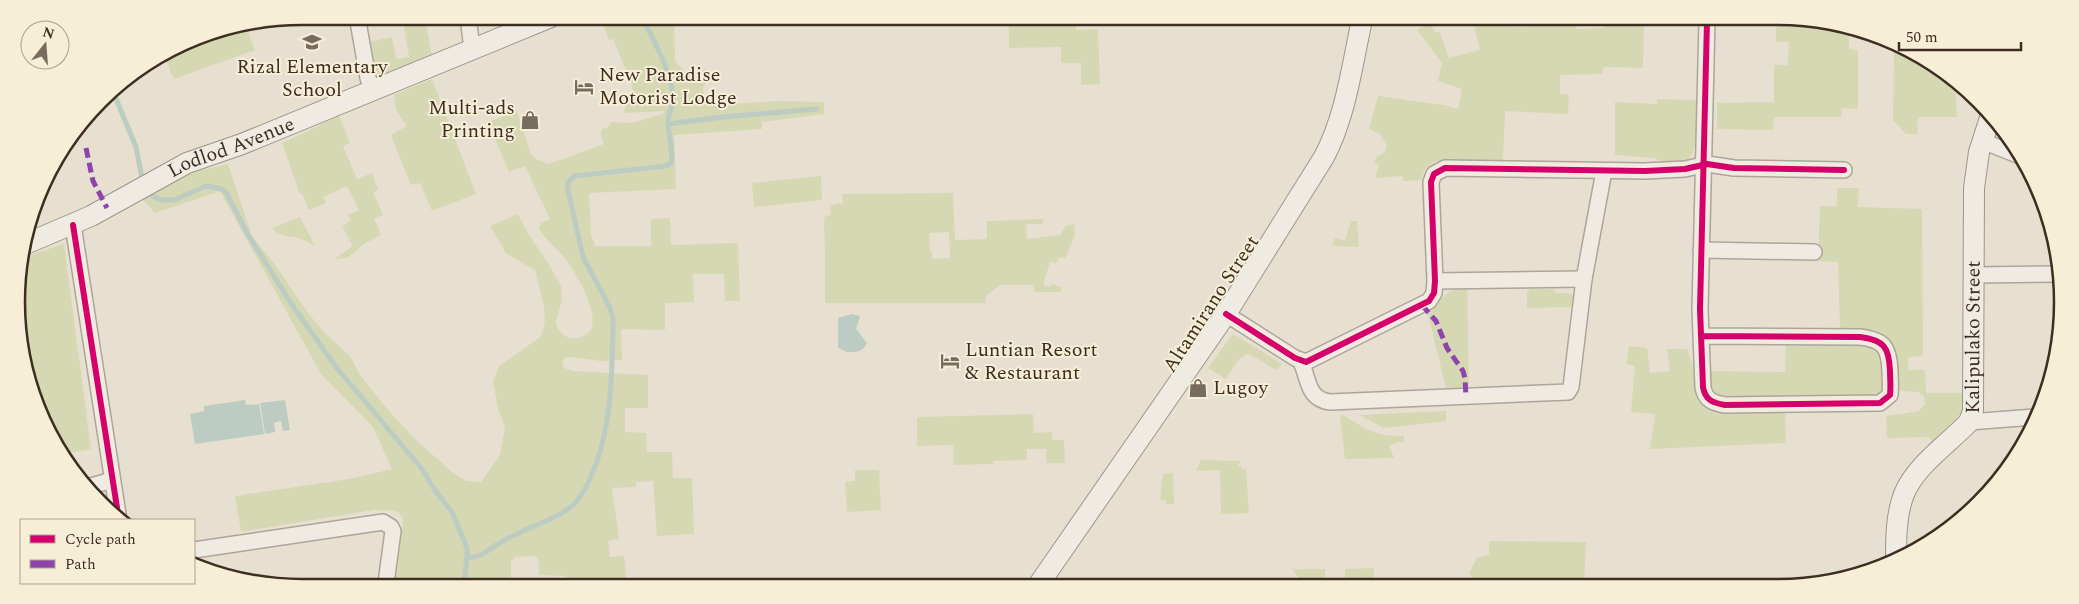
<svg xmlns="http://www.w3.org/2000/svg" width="2079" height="604" font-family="Spectral,serif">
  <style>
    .green { fill: #d6d7b3; fill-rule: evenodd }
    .water { fill: #bcccc2 }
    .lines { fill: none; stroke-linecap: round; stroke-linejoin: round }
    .stream { stroke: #bcccc2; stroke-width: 5 }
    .street-casing { stroke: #ada599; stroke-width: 18 }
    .secondary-casing { stroke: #9c958a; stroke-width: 22 }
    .street { stroke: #efebe3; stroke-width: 15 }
    .secondary { stroke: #efebe3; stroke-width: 20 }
    .quiet { stroke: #8e44ad; stroke-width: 5; stroke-dasharray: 10 5; stroke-linecap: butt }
    .cycleway-casing { stroke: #f7eed8; stroke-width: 9 }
    .cycleway { stroke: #d6006c; stroke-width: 6 }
    .labels { text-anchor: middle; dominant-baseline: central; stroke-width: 4; stroke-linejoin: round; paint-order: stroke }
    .poi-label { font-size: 20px; fill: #3d2e20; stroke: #f7eed8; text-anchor: start }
    .street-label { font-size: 20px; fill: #3d2e20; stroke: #f7eed8 }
    .rim { fill: none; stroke: #3d2e20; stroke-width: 2.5 }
  </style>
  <rect width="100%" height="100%" fill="#e7e0d1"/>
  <g class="green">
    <path d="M425,17L432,57L379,78L373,76L367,42L392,37L396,59L409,57L403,19Z"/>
    <path d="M600,17L674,18L675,61L687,74L705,69L710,72L703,89L707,103L718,105L779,101L824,102V114L762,122V129L674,135L676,189L589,193L591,235L595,246H651V219L670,218L671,245L738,243L740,301H725L724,274H693L694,302L665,303V330L621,329L622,360L601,361L569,357L565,358L562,362L564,368L573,371L648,375V408H625V432L646,433L647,452H672L673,478H692L694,534L657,536L653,481L636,482V487L612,488L619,539L608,541L610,557L624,556L627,583H581L564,576L539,575L538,559L534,556L515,557L511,562V583H395L403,519L399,512L390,510H374L241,532L235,496L349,479L392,469L373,427L321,374L220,191L155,213L143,200V197L192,172L228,164L252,236L273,262L308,313L325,333L350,356L360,375L388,410L415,439L452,472L466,481L481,482L500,455L505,427L498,409L493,382L499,366L539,338C553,319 538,292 536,271L506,253L490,226L518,214L529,235L550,266L561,286L562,300L556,322C559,338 576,344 588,333C604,319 575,271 564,257C556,247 545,240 539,228L540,224L550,219L525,166L509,172L488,122L517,111L531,155L538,160L549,164L604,144L600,133L603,128L607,129L611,122L632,123L663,114L664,111L625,113L624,110L633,93L631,82L613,39L609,40Z"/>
    <path d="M980,19H1035V21L1075,23L1076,30L1098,29L1100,84L1081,85V63H1061V47L1009,48V25L995,24L991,20Z"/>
    <path d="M1495,20L1501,21L1503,25C1514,26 1532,29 1540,21H1575L1576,29L1604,28L1605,21H1644L1643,68L1604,67L1602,74L1560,75V94L1569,95L1568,114L1505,111L1503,161H1435L1425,169L1421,180L1403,181L1402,176L1375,178L1379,165L1374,163L1377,157L1385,152L1387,146L1380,134L1369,129L1378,96L1444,105L1458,109L1462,89L1438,81L1442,63L1417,30L1431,22L1434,31L1440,33L1449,58L1480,50L1474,25Z"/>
    <path d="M1776,21L1832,22L1849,29V49L1858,50V109L1842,108L1841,117H1774L1773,130L1717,129V103L1774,102V65H1788L1789,42H1776Z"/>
    <path d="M246,27L255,50L174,79L164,56L193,38Z"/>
    <path d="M1894,51H1904L1936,64L1955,84L1957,117H1918L1917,134H1906L1893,120Z"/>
    <path d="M432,79L476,194L432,211L420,183L411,185L391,135L407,126L396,110L394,95Z"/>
    <path d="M1657,99L1698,100L1696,142L1692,154L1686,161L1680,163L1664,164L1655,158L1615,155V102L1657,104Z"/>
    <path d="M339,116L350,143L343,146L357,179L372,173L378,190L373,192L383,215L374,218L381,235L364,244L347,258L334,259L353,246L342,226L351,221L348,215L359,210L347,186L323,197L326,203L309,210L302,193L300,194L282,143Z"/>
    <path d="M821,176L822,200L754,207L752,183Z"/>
    <path d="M1837,188H1859L1858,207L1922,209L1923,356L1908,357V370H1925L1926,393H1964L1963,414L1931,447L1929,444L1932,440L1928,437L1887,438L1886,416L1919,411L1925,404L1924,396L1918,392L1902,391L1897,387L1893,353L1840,331L1838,262L1818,261L1820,206H1837Z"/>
    <path d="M953,193L955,240L987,239V221L1043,219V224H1026L1027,239L1060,235L1066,226L1074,224L1075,236L1065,258L1059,257L1056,263L1050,262L1043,285L1050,287L1052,284L1062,287L1060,292H1034V285H1000L986,296V303H825V252L824,221L825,216L831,215L830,205L843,203L842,194ZM949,232L950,258L932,259V251H930L929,233Z"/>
    <path d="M300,217L315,246C310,243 305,240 299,238C290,236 279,237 272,228Z"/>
    <path d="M1351,221H1357L1359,247L1332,246L1335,238L1345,241Z"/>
    <path d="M64,244L91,449L64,454L26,376L17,283L24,257Z"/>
    <path d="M1467,288L1469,387L1446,388L1428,314C1442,298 1446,289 1467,288Z"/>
    <path d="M1530,289H1554L1555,293H1569L1574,296L1572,307L1527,308V293Z"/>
    <path d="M1232,335L1237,336L1282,364L1277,369H1274L1251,355L1246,354L1238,360L1226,379L1208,368Z"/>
    <path d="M1859,340L1879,346L1887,386L1882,395L1721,399L1710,392L1708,371L1785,372L1786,342Z"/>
    <path d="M1629,346L1647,348L1650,373L1670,371L1667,349H1687L1693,366L1697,393L1785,408L1786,443L1650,449L1655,414L1631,412L1635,366L1626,364Z"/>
    <path d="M1446,411V421L1384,428L1359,415Z"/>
    <path d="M1033,414L1034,433L1052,432V440H1064L1065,463H1046V449H1027V460L993,461V464L954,465L953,445L917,446V417Z"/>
    <path d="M1343,415C1365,429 1378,437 1404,436V442H1398L1389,446L1394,458L1345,459L1340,416Z"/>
    <path d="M1201,460L1241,461L1238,465L1243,469H1246L1249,513L1221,514L1220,470L1196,471Z"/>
    <path d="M855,470H879L881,510L847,512L845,482L855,481Z"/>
    <path d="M1173,473L1174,504H1166V500H1160L1163,474Z"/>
    <path d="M1489,541L1586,542L1584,585H1476L1469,573L1477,558L1489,555Z"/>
    <path d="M1374,568L1373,584H1300V581L1293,569H1325V580H1345V569Z"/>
  </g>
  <g class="water">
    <path d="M852,314L860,316L856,329L867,343C863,354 846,355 838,347V318Z"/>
    <path d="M245,400L246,405L259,404L264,434L195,444L190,414L204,411V406Z"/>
    <path d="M285,400L290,430L283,431L281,421L274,423L275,432L265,434L260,403Z"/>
  </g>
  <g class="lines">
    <g class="stream">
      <path d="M112,89L136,147L142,178L145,182"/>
      <path d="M668,124L723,117L816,109"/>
      <path d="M150,190L154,197L162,200H174L206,186L222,189L227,194L247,233L292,305L336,367L422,469L434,489L452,512L467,548V558L464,583"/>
      <path d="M467,558C484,557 487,550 501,542C507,539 514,535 521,532C539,523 559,518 574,504C581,498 586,487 590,479C613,428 612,373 613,318L610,308L583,257L567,186L569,181L575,176L666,166L671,163C674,152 669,138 668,125C667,115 674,107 673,96C671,70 653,40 642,17"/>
    </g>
    <g class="street-casing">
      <g id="street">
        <path d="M357,16L368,78L373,90"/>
        <path d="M468,17L472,49"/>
        <path d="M1982,141L2020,156"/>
        <path d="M73,225L118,514"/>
        <path d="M1701,250L1814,252"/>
        <path d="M1974,275L2057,274"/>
        <path d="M1435,281L1584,279"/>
        <path d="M1226,314L1295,358L1306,362L1429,301L1434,293L1435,281L1431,182L1434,174L1445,168L1645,171L1685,169L1707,164L1734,168L1844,170"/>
        <path d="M1701,336L1860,337C1884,340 1889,347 1890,371C1890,378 1891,387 1890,395L1880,403L1725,405C1713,403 1705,400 1703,387L1700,309L1707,21"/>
        <path d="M1301,362C1309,379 1307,399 1330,402L1568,392L1571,387L1584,279L1604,171"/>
        <path d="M1969,422L2035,417"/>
        <path d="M88,487L112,480"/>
        <path d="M194,550L383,522L391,527L393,531L386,583"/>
      </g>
    </g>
    <g class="secondary-casing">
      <g id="secondary">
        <path id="s1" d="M28,243L91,216L187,163L242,144L551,17"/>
        <path id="s2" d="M1896,560C1896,538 1896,515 1904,494C1916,465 1948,444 1969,422L1973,411L1974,188L1979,152L1990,118"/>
        <path d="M1039,584L1226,314L1324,157C1346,116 1352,65 1362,20"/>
      </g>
    </g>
    <use href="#street" class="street"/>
    <use href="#secondary" class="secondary"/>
    <g class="quiet">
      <path d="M86,148L93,181L107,208"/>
      <path d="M1422,305L1436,321L1447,348L1463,371L1465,378L1466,397"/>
    </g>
    <g class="cycleway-casing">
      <g id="cycleway">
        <path d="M73,225L118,514"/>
        <path d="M1226,314L1295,358L1306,362L1429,301L1434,293L1435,281L1431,182L1434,174L1445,168L1645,171L1685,169L1707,164L1734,168L1844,170"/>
        <path d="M1701,336L1860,337C1884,340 1889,347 1890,371C1890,378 1891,387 1890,395L1880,403L1725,405C1713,403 1705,400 1703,387L1700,309L1707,21"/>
      </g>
    </g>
    <use href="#cycleway" class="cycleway"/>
  </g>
  <defs>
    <g id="school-bare" transform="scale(1.5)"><path d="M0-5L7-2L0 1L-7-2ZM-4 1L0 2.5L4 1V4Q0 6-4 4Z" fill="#786c5e" stroke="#f7eed8" stroke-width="2.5" paint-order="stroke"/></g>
    <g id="hotel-bare" transform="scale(1.5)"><path d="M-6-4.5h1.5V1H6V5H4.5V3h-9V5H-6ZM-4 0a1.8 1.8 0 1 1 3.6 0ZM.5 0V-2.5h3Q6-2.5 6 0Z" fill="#786c5e" stroke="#f7eed8" stroke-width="2.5" paint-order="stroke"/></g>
    <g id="shop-bare" transform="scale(1.5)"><path d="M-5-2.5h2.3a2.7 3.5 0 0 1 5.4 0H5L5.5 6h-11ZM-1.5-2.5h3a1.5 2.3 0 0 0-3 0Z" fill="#786c5e" stroke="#f7eed8" stroke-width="2.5" paint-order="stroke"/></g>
  </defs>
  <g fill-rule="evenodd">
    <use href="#school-bare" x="312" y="42"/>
    <use href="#hotel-bare" x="584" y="87"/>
    <use href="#shop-bare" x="530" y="120"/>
    <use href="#hotel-bare" x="950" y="361"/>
    <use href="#shop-bare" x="1198" y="388"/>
  </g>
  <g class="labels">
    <g class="poi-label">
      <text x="312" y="67" text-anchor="middle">Rizal Elementary<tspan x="312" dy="23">School</tspan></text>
      <text x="599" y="75">New Paradise<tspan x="599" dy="23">Motorist Lodge</tspan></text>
      <text x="515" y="108" text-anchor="end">Multi-ads<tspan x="515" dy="23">Printing</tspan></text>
      <text x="965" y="350">Luntian Resort<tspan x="965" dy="23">&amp; Restaurant</tspan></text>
      <text x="1213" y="388">Lugoy</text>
    </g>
    <g class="street-label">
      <text stroke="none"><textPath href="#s1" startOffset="225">Lodlod Avenue</textPath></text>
      <text transform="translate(1211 304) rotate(-57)">Altamirano Street</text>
      <text stroke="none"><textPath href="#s2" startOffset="250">Kalipulako Street</textPath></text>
    </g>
  </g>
  <path d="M0 0H2079V604H0ZM302 25H1777A277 277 0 0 1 2054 302V302A277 277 0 0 1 1777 579H302A277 277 0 0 1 25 302V302A277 277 0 0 1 302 25Z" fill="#f7eed8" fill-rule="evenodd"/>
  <path class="rim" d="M302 25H1777A277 277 0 0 1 2054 302V302A277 277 0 0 1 1777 579H302A277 277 0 0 1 25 302V302A277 277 0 0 1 302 25Z"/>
  <rect x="20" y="519" width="175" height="65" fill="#f7eed8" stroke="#ada18e"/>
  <rect x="30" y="535" width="25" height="8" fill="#d6006c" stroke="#ada18e"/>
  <text x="65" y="544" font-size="15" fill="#3d2e20">Cycle path</text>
  <rect x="30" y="560" width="25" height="8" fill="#8e44ad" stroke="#ada18e"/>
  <text x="65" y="569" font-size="15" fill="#3d2e20">Path</text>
  <g transform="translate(45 45) rotate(17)"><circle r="24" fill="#f7eed8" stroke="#ada18e"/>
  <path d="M0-4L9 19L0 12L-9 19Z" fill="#786c5e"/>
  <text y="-8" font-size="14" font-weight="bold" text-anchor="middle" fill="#3d2e20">N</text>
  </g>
  <path d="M1899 42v8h122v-8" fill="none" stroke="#3d2e20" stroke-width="2.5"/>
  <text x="1906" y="42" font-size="15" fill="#3d2e20" stroke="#f7eed8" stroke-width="4" paint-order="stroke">50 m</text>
</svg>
